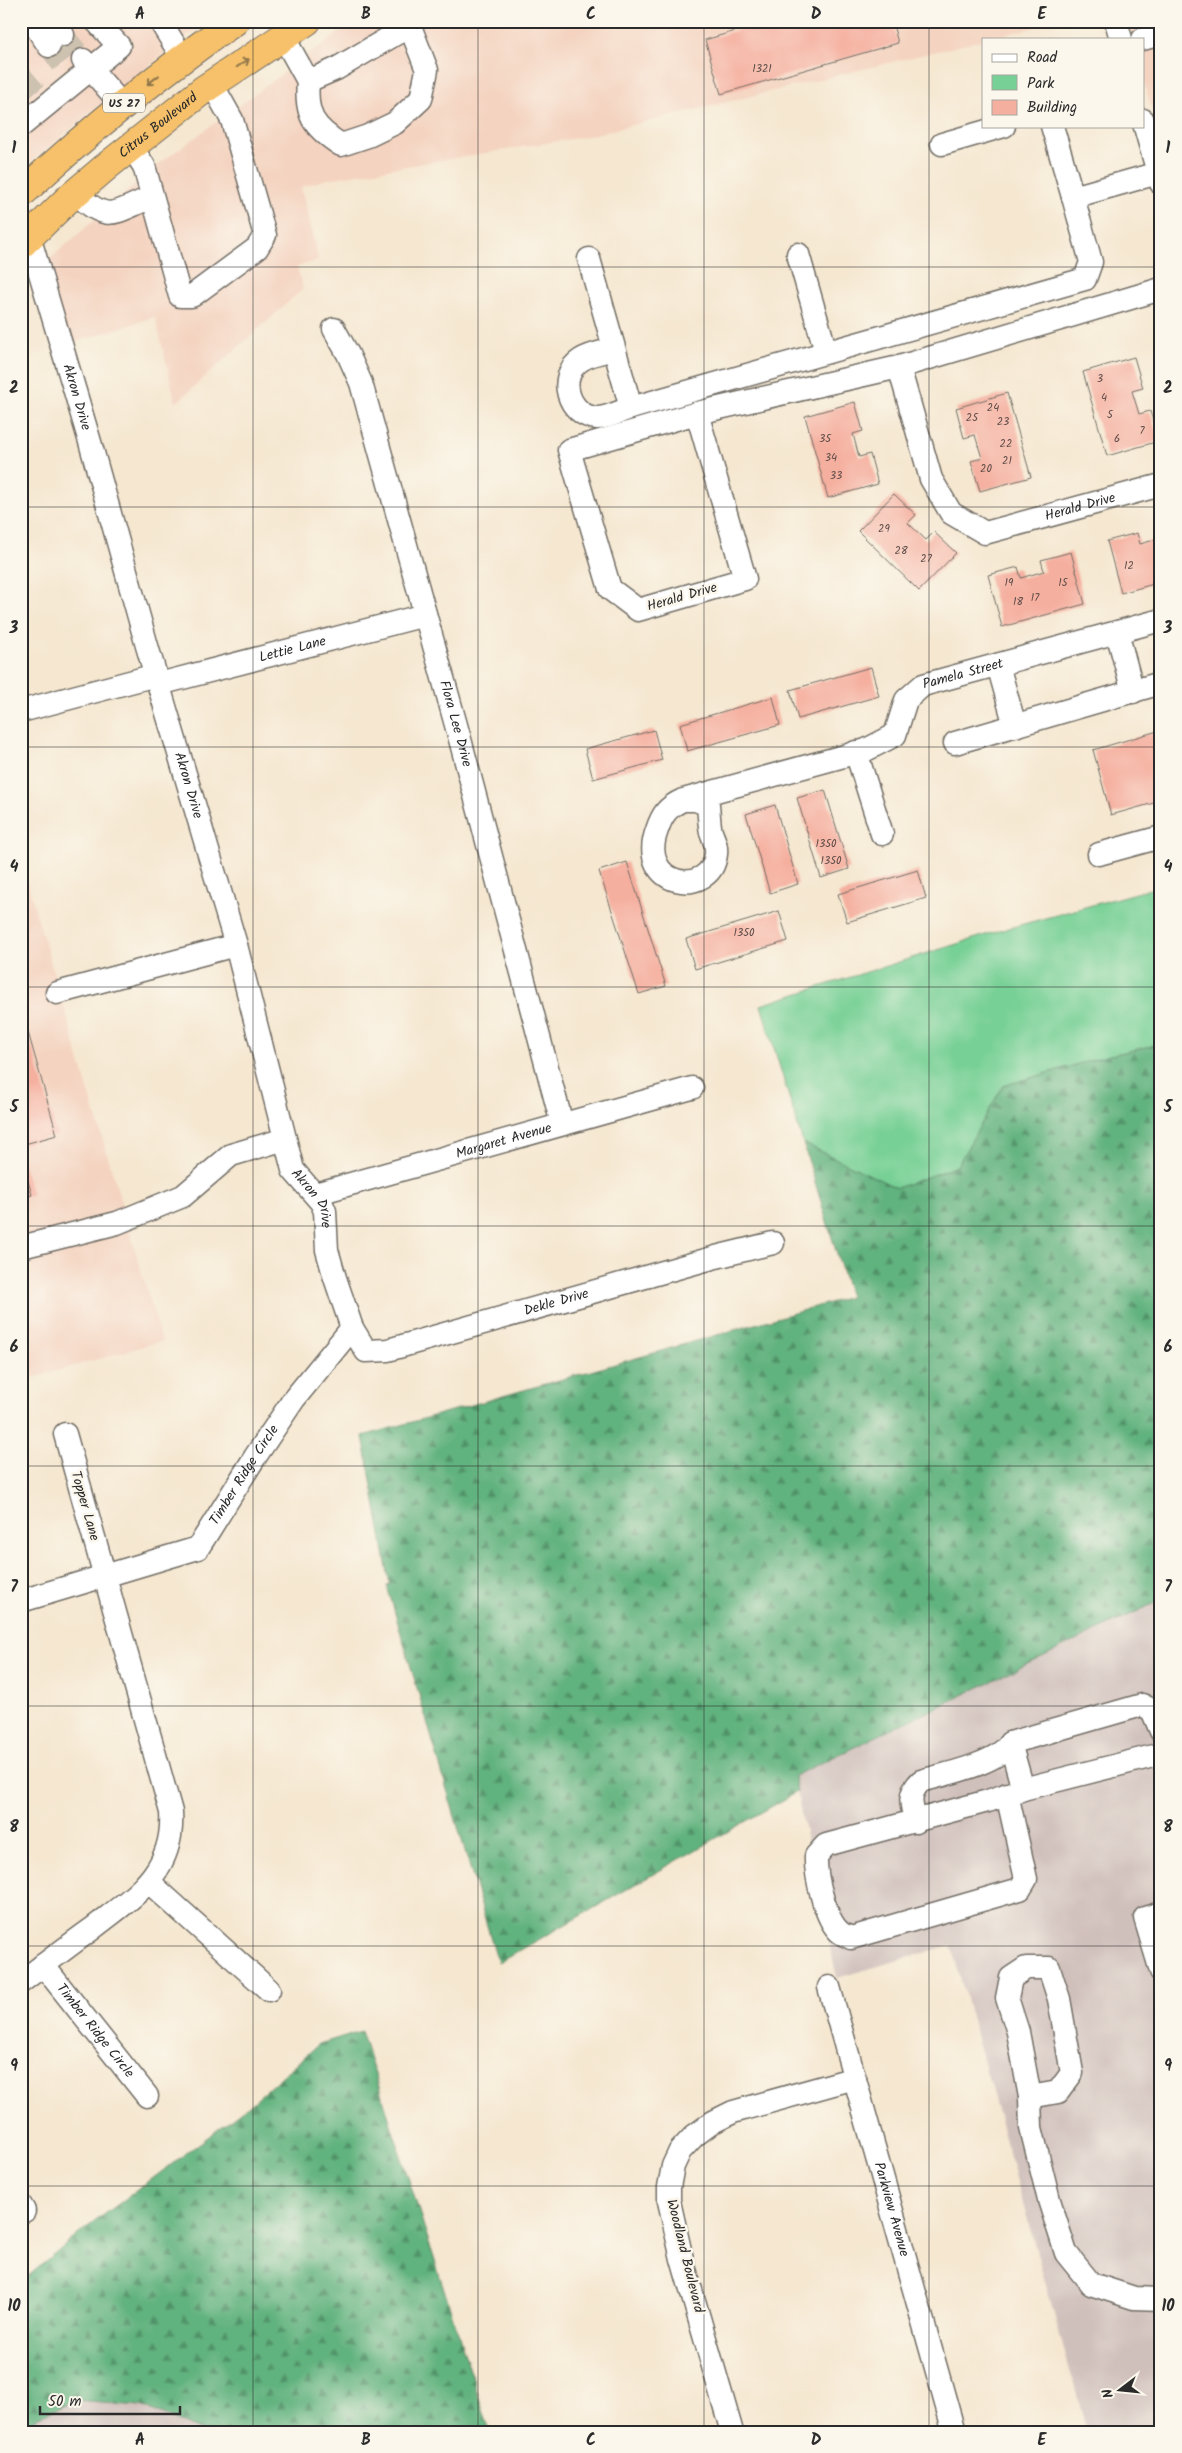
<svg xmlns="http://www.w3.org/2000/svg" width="1182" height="2453" font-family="Kalam,sans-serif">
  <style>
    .built { fill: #f4d3c0 }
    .industrial { fill: #d0c0bc }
    .green { fill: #77d095; stroke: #517e60 }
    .forest { fill: url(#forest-firs); stroke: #466e54 }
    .building { fill: #f5af9f }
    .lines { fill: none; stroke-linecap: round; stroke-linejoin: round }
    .minor-tunnel { stroke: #cdc1af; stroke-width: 22; stroke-dasharray: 22 11; stroke-linecap: butt }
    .minor-casing { stroke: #726d65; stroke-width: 25 }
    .highway-casing { stroke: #726d65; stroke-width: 30 }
    .minor { stroke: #fff; stroke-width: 22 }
    .highway { stroke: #f6c16b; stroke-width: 28 }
    .oneway { stroke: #90764b }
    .grid { fill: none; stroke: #2b2b2b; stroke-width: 1; stroke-opacity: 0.55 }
    .labels { text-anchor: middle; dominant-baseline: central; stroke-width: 5; stroke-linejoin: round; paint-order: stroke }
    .number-label { font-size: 11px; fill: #5e4c48 }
    .shield { fill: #fbf7ec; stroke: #696865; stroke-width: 1 }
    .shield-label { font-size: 12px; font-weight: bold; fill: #2b2b2b }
    .street-label { font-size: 14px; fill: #2b2b2b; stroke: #fbf7ec }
    .neatline { fill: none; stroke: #2b2b2b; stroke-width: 2 }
    .grid-label { font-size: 16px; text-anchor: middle; font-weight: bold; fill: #2b2b2b }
  </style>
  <defs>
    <pattern id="forest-firs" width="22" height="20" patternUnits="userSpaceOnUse" patternTransform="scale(1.25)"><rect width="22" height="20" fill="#61b27e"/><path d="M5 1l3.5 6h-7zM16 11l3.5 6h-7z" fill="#509167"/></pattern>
  </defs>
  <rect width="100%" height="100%" fill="#fbf7ec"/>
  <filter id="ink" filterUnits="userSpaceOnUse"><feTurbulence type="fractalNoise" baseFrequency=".02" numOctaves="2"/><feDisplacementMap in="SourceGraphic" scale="10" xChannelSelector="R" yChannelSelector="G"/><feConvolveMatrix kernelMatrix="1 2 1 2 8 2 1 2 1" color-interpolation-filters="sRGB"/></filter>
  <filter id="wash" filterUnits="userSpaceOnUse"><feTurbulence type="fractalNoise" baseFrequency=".0096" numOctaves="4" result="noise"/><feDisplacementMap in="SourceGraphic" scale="20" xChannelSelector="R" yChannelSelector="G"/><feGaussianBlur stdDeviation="1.12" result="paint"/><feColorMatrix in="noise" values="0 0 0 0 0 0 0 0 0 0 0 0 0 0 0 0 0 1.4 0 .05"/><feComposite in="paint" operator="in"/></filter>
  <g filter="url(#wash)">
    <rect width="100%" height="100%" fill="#f5e7d0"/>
    <g class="built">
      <path d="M21,21H210L182,39L21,170Z"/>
      <path d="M355,21H1061L583,137L327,179L301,187L318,260L297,267L303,289L176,403L155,317L66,345L44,264L160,163Z"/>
      <path d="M1127,21H1161V142L1143,79V39H1132Z"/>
      <path d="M21,861L162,1341L21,1381Z"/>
    </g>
    <g class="industrial">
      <path d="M1161,1600V2432H1087L951,1945L837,1978L793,1776Z"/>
      <path d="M74,2401L141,2406L205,2432H21V2425Z"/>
    </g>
    <path class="green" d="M1161,886V1044L1106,1056L1003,1086L957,1166L897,1188L803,1143L761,1005L1002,930Z"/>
    <g class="forest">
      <path d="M1161,1044V1600L794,1776L797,1792L498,1963L387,1586L390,1585L363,1436L850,1297L803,1143L897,1188L957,1166L1003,1086L1106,1056Z"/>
      <path d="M361,2031L490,2432H205L141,2406L74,2401L21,2425V2282L85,2229L240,2113L319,2044Z"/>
    </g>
    <g id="blocks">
      <g class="building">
        <path d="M758,21H892L898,43L721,94L705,40L759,24Z"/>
        <path d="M1134,357L1143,388L1132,391L1139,414L1150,411L1159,441L1107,456L1083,372Z"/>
        <path d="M1007,393L1031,477L980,491L971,461L982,458L975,435L964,438L956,408Z"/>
        <path d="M855,402L863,431L853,434L859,457L870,454L878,484L828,498L805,416Z"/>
        <path d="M894,494L916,515L908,523L926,540L934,532L956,553L919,591L858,531Z"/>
        <path d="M1137,533L1140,544L1161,538V582L1121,593L1107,541Z"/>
        <path d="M1071,552L1085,604L1002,627L988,575L1018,567L1021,578L1044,571L1041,560Z"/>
        <path d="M871,667L879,696L798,719L790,690Z"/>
        <path d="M773,697L780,725L687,751L680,724Z"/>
        <path d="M654,730L662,760L593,779L585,749Z"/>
        <path d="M1161,730V801L1111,815L1093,750Z"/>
        <path d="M825,790L849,869L821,878L797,798Z"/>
        <path d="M775,805L798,884L770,893L746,814Z"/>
        <path d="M627,862L666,986L639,994L599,871Z"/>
        <path d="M918,870L926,898L847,922L838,894Z"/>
        <path d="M779,911L788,941L695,969L686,939Z"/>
        <path d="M26,1025L57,1135L21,1145V1026Z"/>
        <path d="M21,1157L32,1195L21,1198Z"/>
      </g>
    </g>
  </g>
  <g filter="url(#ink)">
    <use href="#blocks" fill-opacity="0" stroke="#726d65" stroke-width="1"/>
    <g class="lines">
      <g class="minor-tunnel">
        <path d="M63,35L83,60"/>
        <path d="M49,46L68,72"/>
        <path d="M21,76L37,95"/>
      </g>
      <g class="minor-casing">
        <g id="minor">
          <path d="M52,21L63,35"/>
          <path d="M160,21L182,57"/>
          <path d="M1116,21L1121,39"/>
          <path d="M34,24L49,46"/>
          <path d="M283,36L308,81L336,69L399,32L401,21"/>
          <path d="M1143,39L1161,34"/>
          <path d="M83,60L122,105"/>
          <path d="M308,81C305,115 313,127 341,145L368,136L395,123L421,99L427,70L408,21"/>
          <path d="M1143,120L1161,183"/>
          <path d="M21,126L119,46L96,21"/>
          <path d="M1052,126L1073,197L1158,173"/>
          <path d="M942,144L1004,126"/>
          <path d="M132,148L144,166L180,296H192L257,248L265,235L232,120L212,84"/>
          <path d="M75,193C110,224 112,213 152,197"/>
          <path id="s1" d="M29,236L90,442L147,646L236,945L293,1170L321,1202L325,1211L327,1250L335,1278L352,1328L366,1351L388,1350L716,1257L773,1243"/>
          <path d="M798,254L826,352"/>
          <path d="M589,259L631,408L1085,279L1091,262L1073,197"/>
          <path id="s2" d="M334,329L348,354L361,383L461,743L562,1124"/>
          <path d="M614,349C603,352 590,354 581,360C556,376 568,416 597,418C608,418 620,411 631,408"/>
          <path id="s3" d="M899,367L931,479L951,513L985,533L1161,485"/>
          <path d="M697,413L745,579L638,610L610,589L569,450Z"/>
          <path d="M697,413L899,367L1161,289"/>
          <path d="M1117,632L1133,692"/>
          <path d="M998,665L1015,726"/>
          <path id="s4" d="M159,684L425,615"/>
          <path d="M21,711L156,675"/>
          <path d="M955,743L1161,683"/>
          <path d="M856,752L882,834"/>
          <path id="s5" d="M683,800H696L708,805C709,814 709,824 711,832C714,840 717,845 716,854C711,899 636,887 657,830C662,815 667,807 683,800L866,750L895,735L906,700L923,685L1161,620"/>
          <path d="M1099,854L1161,837"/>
          <path d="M57,993L236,945"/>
          <path id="s6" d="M315,1194L692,1088"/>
          <path d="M21,1247L117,1223L183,1196L231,1155L285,1139"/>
          <path id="s7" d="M21,1601L198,1548L255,1457L294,1399L352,1328"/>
          <path d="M1161,1731L1152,1710L1142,1705L1010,1743L1023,1789L1161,1754"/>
          <path d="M1007,1794L1026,1879L1020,1889L851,1938C848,1936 843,1935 841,1933C825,1921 815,1874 816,1856L826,1845L988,1801L1023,1789"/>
          <path d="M916,1822C911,1805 907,1794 921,1781C945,1774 997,1764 1010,1743"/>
          <path d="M149,1882L269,1990"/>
          <path d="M1161,1913L1145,1918L1161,1971"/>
          <path id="s8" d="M43,1965L147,2096"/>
          <path d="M21,1982C45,1964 68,1946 92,1929C134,1896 175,1872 171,1812L65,1434"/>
          <path id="s9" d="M829,1987L954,2432"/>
          <path d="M1030,2097L1058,2092L1072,2073L1059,1999L1049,1968H1026L1011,1978L1007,1998L1018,2032L1030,2097L1031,2128L1049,2200L1066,2253L1091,2284L1134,2298L1161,2299"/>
          <path d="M21,2206L24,2211"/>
          <path d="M732,2432L682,2259L669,2201V2187L673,2166L680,2151L694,2136L713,2122L733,2112L855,2078"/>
        </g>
      </g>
      <g class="highway-casing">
        <g id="highway">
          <path d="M21,194C89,131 159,73 235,21"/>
          <path id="s10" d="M21,245L67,200L107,166L203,90L307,21"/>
        </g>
      </g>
      <use href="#minor" class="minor"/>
      <use href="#highway" class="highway"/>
    </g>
    <defs><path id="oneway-shaft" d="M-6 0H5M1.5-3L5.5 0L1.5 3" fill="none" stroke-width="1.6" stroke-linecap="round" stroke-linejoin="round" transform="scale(1.25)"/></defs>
    <g class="oneway">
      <use href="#oneway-shaft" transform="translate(243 63) rotate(-34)"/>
      <use href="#oneway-shaft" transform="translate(153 80) rotate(142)"/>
    </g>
  </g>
  <path class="grid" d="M253,21V2432M478,21V2432M704,21V2432M929,21V2432M21,267H1161M21,507H1161M21,747H1161M21,987H1161M21,1226H1161M21,1466H1161M21,1706H1161M21,1946H1161M21,2186H1161"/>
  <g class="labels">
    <g class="number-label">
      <text x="762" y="69">1321</text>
      <text x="1100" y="379">3</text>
      <text x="1104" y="398">4</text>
      <text x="993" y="408">24</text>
      <text x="1110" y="415">5</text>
      <text x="972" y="418">25</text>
      <text x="1003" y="422">23</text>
      <text x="1142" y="431">7</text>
      <text x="825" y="439">35</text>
      <text x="1117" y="439">6</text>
      <text x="1006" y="444">22</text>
      <text x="831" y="458">34</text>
      <text x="1007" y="461">21</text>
      <text x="986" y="469">20</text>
      <text x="836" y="476">33</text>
      <text x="884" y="529">29</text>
      <text x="901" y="551">28</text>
      <text x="926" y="559">27</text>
      <text x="1129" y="566">12</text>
      <text x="1009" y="583">19</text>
      <text x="1063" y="583">15</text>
      <text x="1035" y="598">17</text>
      <text x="1018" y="602">18</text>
      <text x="826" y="844">1350</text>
      <text x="831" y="861">1350</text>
      <text x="744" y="933">1350</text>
    </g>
    <rect class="shield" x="103" y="93.5" width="42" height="19" rx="4"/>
    <g class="shield-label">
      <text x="124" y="103">US 27</text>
    </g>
    <g class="street-label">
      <text stroke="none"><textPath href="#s10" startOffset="182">Citrus Boulevard</textPath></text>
      <text stroke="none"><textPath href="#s1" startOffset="168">Akron Drive</textPath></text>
      <text stroke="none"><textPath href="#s3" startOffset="294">Herald Drive</textPath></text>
      <text transform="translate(682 597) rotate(-16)">Herald Drive</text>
      <text stroke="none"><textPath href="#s4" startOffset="138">Lettie Lane</textPath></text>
      <text stroke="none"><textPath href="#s5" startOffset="556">Pamela Street</textPath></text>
      <text stroke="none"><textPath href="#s2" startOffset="414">Flora Lee Drive</textPath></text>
      <text stroke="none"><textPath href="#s1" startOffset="572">Akron Drive</textPath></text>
      <text stroke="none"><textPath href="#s6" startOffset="196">Margaret Avenue</textPath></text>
      <text stroke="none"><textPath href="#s1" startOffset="1006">Akron Drive</textPath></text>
      <text stroke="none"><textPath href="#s1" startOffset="1368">Dekle Drive</textPath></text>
      <text stroke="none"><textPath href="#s7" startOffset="271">Timber Ridge Circle</textPath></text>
      <text transform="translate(85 1506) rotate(74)">Topper Lane</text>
      <text stroke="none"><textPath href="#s8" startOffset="84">Timber Ridge Circle</textPath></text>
      <text stroke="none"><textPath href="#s9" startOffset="231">Parkview Avenue</textPath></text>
      <text transform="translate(685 2256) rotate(76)">Woodland Boulevard</text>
    </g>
  </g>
  <rect width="1182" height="2453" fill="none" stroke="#fbf7ec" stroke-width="55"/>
  <rect x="982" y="38" width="162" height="90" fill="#fbf7ec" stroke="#a8a59f"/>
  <rect x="992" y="54" width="25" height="8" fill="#ffffff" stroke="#a8a59f"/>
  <text x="1027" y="62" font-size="15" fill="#2b2b2b">Road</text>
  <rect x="992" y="75" width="25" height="15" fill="#77d095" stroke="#a8a59f"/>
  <text x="1027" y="88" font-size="15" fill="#2b2b2b">Park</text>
  <rect x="992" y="100" width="25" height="15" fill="#f5af9f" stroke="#a8a59f"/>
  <text x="1027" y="112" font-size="15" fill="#2b2b2b">Building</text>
  <g transform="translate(1120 2390) rotate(254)" stroke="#fbf7ec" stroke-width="4" paint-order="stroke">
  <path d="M0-4L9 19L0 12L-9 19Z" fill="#2b2b2b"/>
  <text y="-8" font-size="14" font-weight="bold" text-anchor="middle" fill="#2b2b2b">N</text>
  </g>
  <path d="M40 2406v8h140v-8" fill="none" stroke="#2b2b2b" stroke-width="2.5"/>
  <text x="48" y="2406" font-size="15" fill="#2b2b2b" stroke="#fbf7ec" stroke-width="4" paint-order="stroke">50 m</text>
  <rect x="28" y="28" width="1126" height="2398" class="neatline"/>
  <g class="grid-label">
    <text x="140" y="19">A</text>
    <text x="366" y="19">B</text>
    <text x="591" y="19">C</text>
    <text x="816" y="19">D</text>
    <text x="1042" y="19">E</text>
    <text x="14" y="153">1</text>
    <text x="1168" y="153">1</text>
    <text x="14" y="393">2</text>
    <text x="1168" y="393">2</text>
    <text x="14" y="633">3</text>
    <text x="1168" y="633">3</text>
    <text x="14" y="872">4</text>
    <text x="1168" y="872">4</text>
    <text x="14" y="1112">5</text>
    <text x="1168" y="1112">5</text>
    <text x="14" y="1352">6</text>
    <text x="1168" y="1352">6</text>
    <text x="14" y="1592">7</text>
    <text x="1168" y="1592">7</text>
    <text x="14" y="1832">8</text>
    <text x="1168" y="1832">8</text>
    <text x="14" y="2071">9</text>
    <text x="1168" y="2071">9</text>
    <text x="14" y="2311">10</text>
    <text x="1168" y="2311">10</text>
    <text x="140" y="2445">A</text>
    <text x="366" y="2445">B</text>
    <text x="591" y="2445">C</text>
    <text x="816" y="2445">D</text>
    <text x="1042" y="2445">E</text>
  </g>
</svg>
